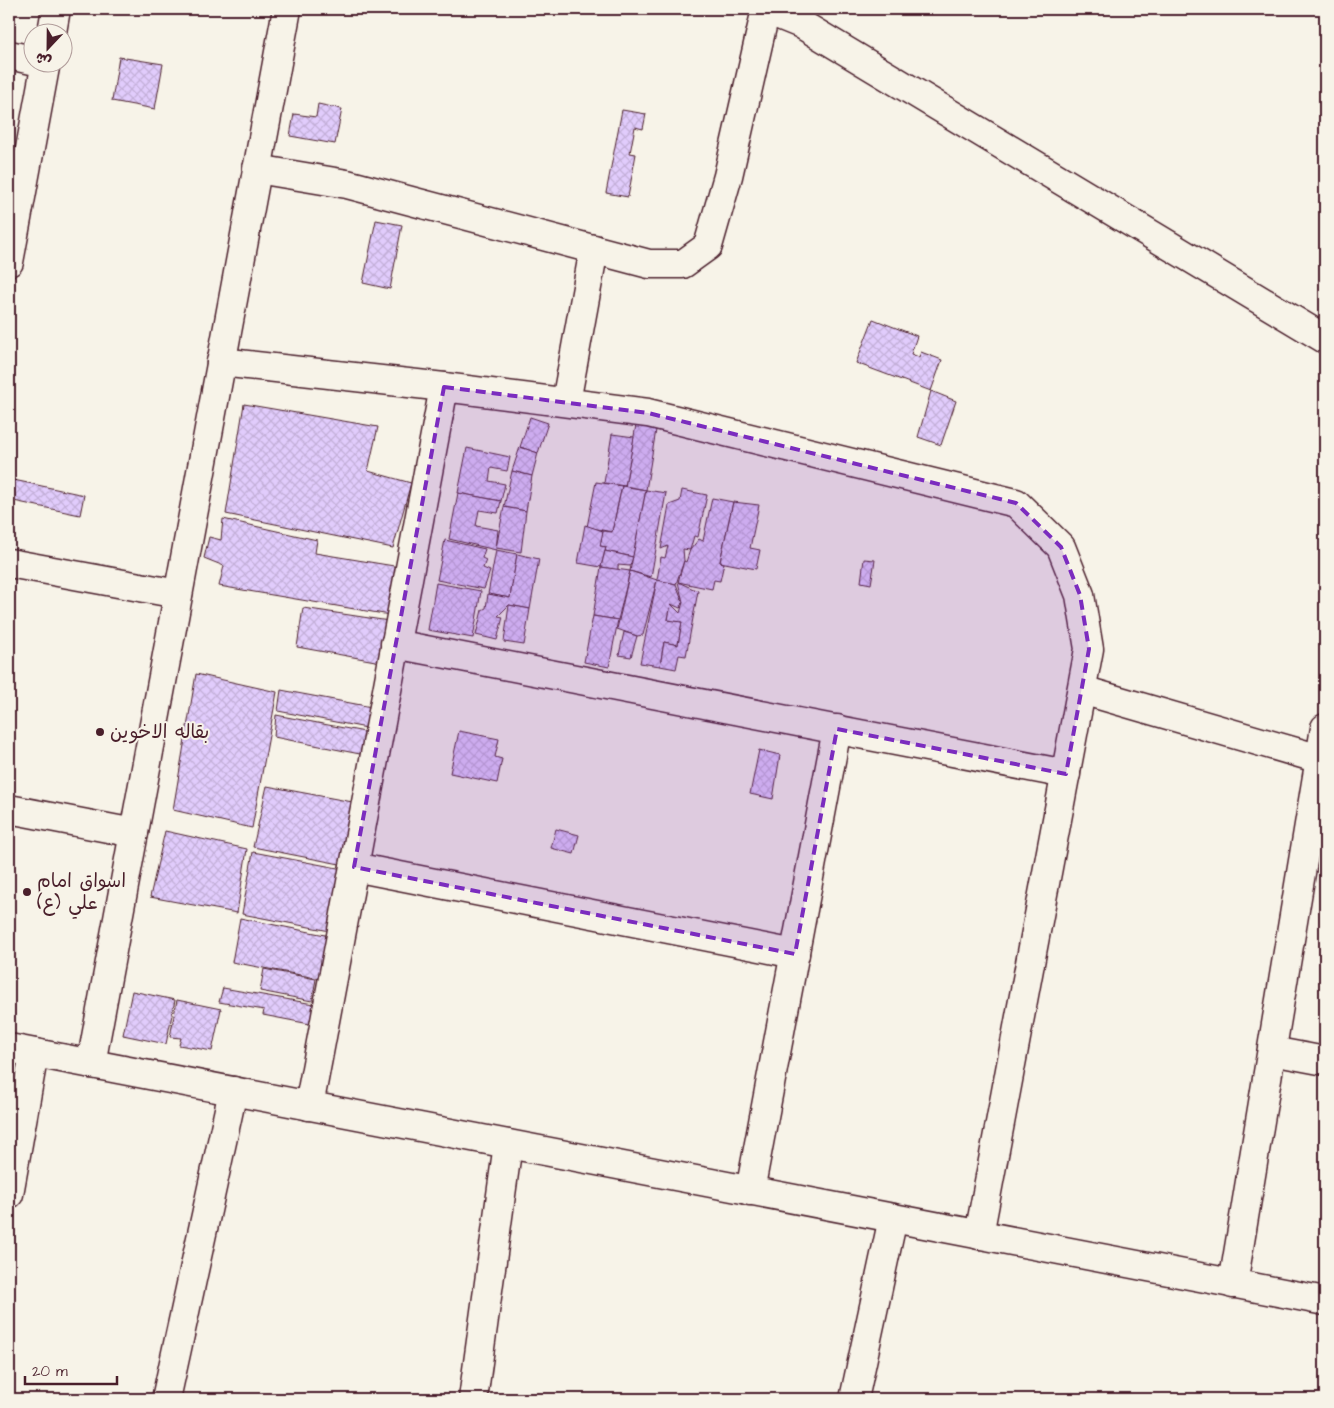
<svg xmlns="http://www.w3.org/2000/svg" width="1334" height="1408" font-family="'Architects Daughter','Playpen Sans Arabic',sans-serif">
  <style>
    .building { fill: url(#building-cross-hatch); stroke: #4a1f2b }
    .lines { fill: none; stroke-linecap: round; stroke-linejoin: round }
    .minor-casing { stroke: #4a1f2b; stroke-width: 31 }
    .minor { stroke: #f7f3e8; stroke-width: 28 }
    .marked { fill: #7b2cbf; fill-opacity: 0.2; stroke: #7b2cbf; stroke-width: 4; stroke-dasharray: 10 6; stroke-linejoin: round }
    .poi-dot { fill: #4a1f2b; stroke: #f7f3e8; stroke-width: 2 }
    .labels { text-anchor: middle; dominant-baseline: central; stroke-width: 4; stroke-linejoin: round; paint-order: stroke }
    .poi-label { font-size: 19px; fill: #4a1f2b; stroke: #f7f3e8; text-anchor: start }
  </style>
  <defs>
    <pattern id="building-cross-hatch" width="8" height="8" patternUnits="userSpaceOnUse" patternTransform="scale(1.25)"><rect width="8" height="8" fill="#e1ccfc"/><path d="M0 0l8 8M0 8l8-8" fill="none" stroke="#c3afd8"/></pattern>
  </defs>
  <rect width="100%" height="100%" fill="#f7f3e8"/>
  <filter id="ink" filterUnits="userSpaceOnUse"><feTurbulence type="fractalNoise" baseFrequency=".02" numOctaves="2"/><feDisplacementMap in="SourceGraphic" scale="10" xChannelSelector="R" yChannelSelector="G"/><feConvolveMatrix kernelMatrix="1 2 1 2 8 2 1 2 1" color-interpolation-filters="sRGB"/></filter>
  <g filter="url(#ink)">
    <g class="building">
      <path d="M119,57L163,64L155,109L112,101Z"/>
      <path d="M318,104L342,109L335,144L290,136L294,114L316,117Z"/>
      <path d="M622,110L646,114L643,129L635,127L630,153L636,154L628,197L606,193Z"/>
      <path d="M376,220L402,225L390,289L363,283Z"/>
      <path d="M873,319L917,336L911,354L919,357L921,352L942,360L931,391L856,363Z"/>
      <path d="M931,391L956,401L941,445L918,437Z"/>
      <path d="M244,404L378,427L368,471L411,483L393,548L226,514Z"/>
      <path d="M530,417L548,423L538,453L520,447Z"/>
      <path d="M636,425L656,430L646,490L625,486Z"/>
      <path d="M612,434L634,437L625,486L604,483Z"/>
      <path d="M520,447L538,453L532,476L512,471Z"/>
      <path d="M467,448L510,457L507,471L491,468L489,481L505,484L501,501L458,493Z"/>
      <path d="M512,471L532,476L526,511L504,507Z"/>
      <path d="M9,479L84,495L80,515L9,500Z"/>
      <path d="M596,482L622,486L612,532L587,527Z"/>
      <path d="M622,486L646,490L633,557L605,551L606,547L600,546L603,531L612,532Z"/>
      <path d="M646,490L666,493L651,577L630,571Z"/>
      <path d="M682,490L707,495L698,537L694,536L690,550L683,549L684,561L676,584L657,580L661,557L665,558L668,546L661,549L669,505L680,501Z"/>
      <path d="M458,493L501,501L498,513L479,510L476,526L498,530L496,550L449,539Z"/>
      <path d="M712,498L733,502L720,562L724,563L720,581L714,580L712,589L678,582L684,561L686,562L690,550L699,539L703,541Z"/>
      <path d="M733,502L759,505L750,548L760,550L756,569L720,562Z"/>
      <path d="M504,507L526,511L521,552L496,548Z"/>
      <path d="M223,519L317,540L315,553L400,567L390,615L219,586L224,566L204,558L209,537L221,540Z"/>
      <path d="M585,525L603,531L600,546L606,547L601,567L578,563Z"/>
      <path d="M445,540L485,549L482,558L486,560L483,568L490,571L484,589L437,580Z"/>
      <path d="M496,550L517,554L510,598L488,594Z"/>
      <path d="M605,551L633,557L630,566L618,565V570L601,567Z"/>
      <path d="M517,554L539,559L530,609L509,605L498,616L503,617L497,640L476,635L482,610L486,608L488,594L510,598Z"/>
      <path d="M864,559L875,560L871,584L861,582Z"/>
      <path d="M601,567L630,571L618,620L593,616Z"/>
      <path d="M630,571L657,580L643,635L637,636L617,629Z"/>
      <path d="M657,580L676,584L683,602L680,608L671,604L668,620L682,622L678,645L664,642L660,666L640,663Z"/>
      <path d="M678,582L698,591L686,656L679,655L676,669L660,666L664,642L678,645L682,622L668,620L671,604L680,613L683,602Z"/>
      <path d="M436,583L481,591L473,638L428,630Z"/>
      <path d="M509,605L530,609L524,645L504,642Z"/>
      <path d="M303,608L389,621L381,662L297,647Z"/>
      <path d="M593,616L618,620L609,667L584,662Z"/>
      <path d="M624,632L637,636L631,657L619,655Z"/>
      <path d="M196,674L277,692L252,828L173,810Z"/>
      <path d="M281,690L377,708L372,729L278,711Z"/>
      <path d="M276,715L370,733L365,755L274,737Z"/>
      <path d="M459,731L499,739L495,757L502,759L497,783L450,773Z"/>
      <path d="M759,750L780,755L773,799L750,794Z"/>
      <path d="M267,786L358,803L345,865L253,847Z"/>
      <path d="M556,829L579,835L574,854L551,848Z"/>
      <path d="M165,831L247,849L237,913L150,897Z"/>
      <path d="M253,852L343,869L330,931L242,914Z"/>
      <path d="M240,918L330,936L321,979L232,962Z"/>
      <path d="M264,969L316,979L312,1001L260,991Z"/>
      <path d="M223,988L319,1005L315,1025L263,1015L264,1010L219,1002Z"/>
      <path d="M132,991L175,1000L166,1044L123,1035Z"/>
      <path d="M177,1000L221,1009L212,1051L179,1045L181,1038L170,1037Z"/>
    </g>
    <g class="lines">
      <g class="minor-casing">
        <g id="minor">
          <path d="M764,9L801,24L1325,339"/>
          <path d="M52,32L56,9"/>
          <path d="M9,55L32,60"/>
          <path d="M257,169L347,184L649,264H683L708,246L728,176L766,9"/>
          <path d="M9,262L46,62"/>
          <path d="M221,362L444,387L648,413L1016,503L1061,547L1080,595L1089,649L979,1235"/>
          <path d="M566,402L594,249"/>
          <path d="M9,563L178,594"/>
          <path d="M395,644L1066,774"/>
          <path d="M1082,690L1320,759"/>
          <path d="M9,809L134,833"/>
          <path d="M354,867L795,954"/>
          <path d="M9,1048L1325,1301"/>
          <path d="M1272,1051L1325,1061"/>
          <path d="M91,1064L287,9"/>
          <path d="M309,1106L444,387"/>
          <path d="M750,1191L837,729"/>
          <path d="M9,1194L34,1053"/>
          <path d="M1233,1284L1325,728"/>
          <path d="M166,1399L233,1091"/>
          <path d="M473,1399L508,1144"/>
          <path d="M854,1399L893,1218"/>
        </g>
      </g>
      <use href="#minor" class="minor"/>
    </g>
  </g>
  <path class="marked" d="M444,387L648,413L1016,503L1061,547L1080,595L1089,649L1066,774L837,729L795,954L354,867Z"/>
  <g class="poi-dot">
    <circle cx="100" cy="732" r="5"/>
    <circle cx="27" cy="892" r="5"/>
  </g>
  <g class="labels">
    <g class="poi-label">
      <text x="110" y="732">بقاله الاخوين</text>
      <text x="37" y="881">اسواق امام<tspan x="37" dy="22">علي (ع)</tspan></text>
    </g>
  </g>
  <rect width="1334" height="1408" fill="none" stroke="#f7f3e8" stroke-width="30"/>
  <rect x="15" y="15" width="1304" height="1378" fill="none" stroke="#4a1f2b" stroke-width="2" filter="url(#ink)"/>
  <g transform="translate(48 48) rotate(202)"><circle r="24" fill="#f7f3e8" stroke="#b29e9c"/>
  <path d="M0-4L9 19L0 12L-9 19Z" fill="#4a1f2b"/>
  <text y="-8" font-size="14" font-weight="bold" text-anchor="middle" fill="#4a1f2b">ش</text>
  </g>
  <path d="M25 1376v8h92v-8" fill="none" stroke="#4a1f2b" stroke-width="2.5"/>
  <text x="32" y="1376" font-size="15" fill="#4a1f2b" stroke="#f7f3e8" stroke-width="4" paint-order="stroke">20 m</text>
</svg>
